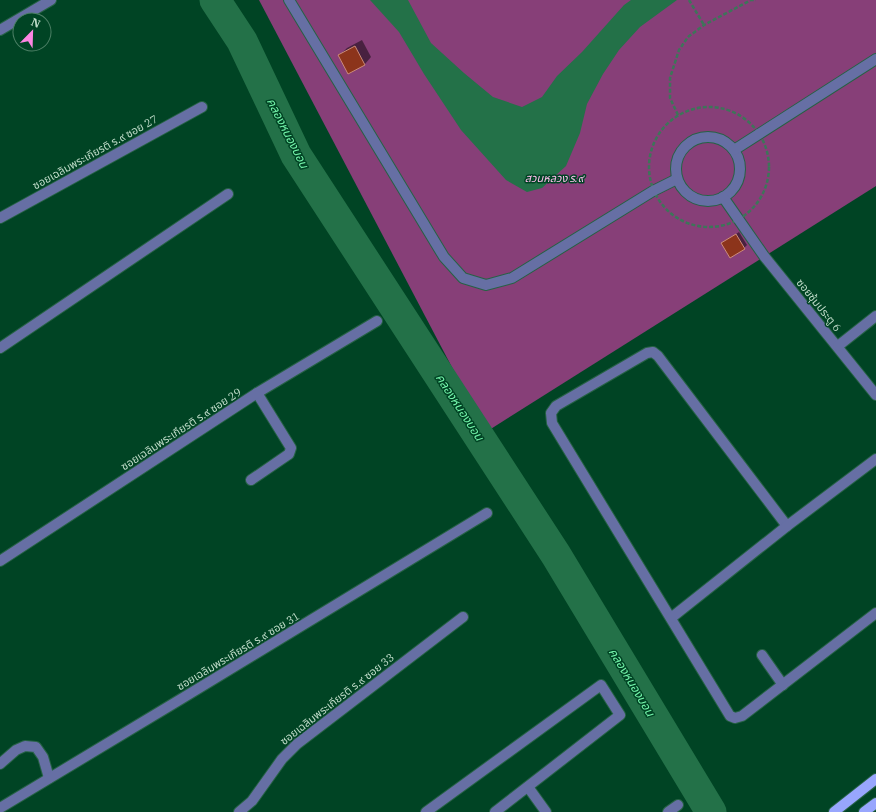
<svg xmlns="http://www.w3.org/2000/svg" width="876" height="812" font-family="'IBM Plex Serif','Noto Sans Thai',serif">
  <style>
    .green { fill: #873f78 }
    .water { fill: #237148 }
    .shadow { fill: #0007 }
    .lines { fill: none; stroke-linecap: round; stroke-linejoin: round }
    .river { stroke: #237148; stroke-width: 31 }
    .building { fill: #8c341b; stroke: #cb8b79 }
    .minor-casing { stroke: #266245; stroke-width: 12 }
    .major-casing { stroke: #266245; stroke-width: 12 }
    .path { stroke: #3d7559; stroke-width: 2.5; stroke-dasharray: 4 2; stroke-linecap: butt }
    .minor { stroke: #666fa4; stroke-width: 10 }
    .major { stroke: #98a6fd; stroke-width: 10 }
    .labels { text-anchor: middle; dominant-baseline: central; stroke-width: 3; stroke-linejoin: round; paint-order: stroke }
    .street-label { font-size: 11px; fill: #bedbc8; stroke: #004424 }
    .park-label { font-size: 11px; font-style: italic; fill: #ffbfee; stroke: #004424 }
    .water-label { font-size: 12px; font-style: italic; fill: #74f5ab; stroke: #004424 }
  </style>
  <rect width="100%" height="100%" fill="#004424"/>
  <path class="green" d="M259,0H876V186L486,432Z"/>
  <path class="water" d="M370,0H408L431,43L464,73L493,97L522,107L542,97L557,76L582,52L624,5L631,0H677L640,27L619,50L603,74L587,104L580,133L566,166L542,188L527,192L506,180L461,130L424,74L399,32Z"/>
  <g class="shadow">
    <path d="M362,40L371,57L365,64L349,72L340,55L347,48Z"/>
    <path d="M739,232L747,245L744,248L722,244Z"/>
  </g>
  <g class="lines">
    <path class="river" d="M215,0L242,41L296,155L556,555L711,812"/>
  </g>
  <g class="building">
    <path d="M355,46L365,65L348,74L338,55Z"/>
    <path d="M736,234L745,249L730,258L721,243Z"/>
  </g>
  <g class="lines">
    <g class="minor-casing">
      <g id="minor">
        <path d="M289,0L444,257L463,278L486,285L512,278L653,191L677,179"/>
        <path d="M0,30L51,0"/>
        <circle cx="708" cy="169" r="32"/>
        <path d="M734,150L876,59"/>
        <path d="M723,197L764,256L876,395"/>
        <path d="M0,218L202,107"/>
        <path d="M838,346L876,316"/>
        <path d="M0,348L228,194"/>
        <path d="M251,480L289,454L291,448L257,393"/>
        <path d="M787,526L658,356L653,352L647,353L556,406L551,413L552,423L730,716L735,718L742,716L876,613"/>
        <path d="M0,561L257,393L377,321"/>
        <path d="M671,618L787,526L876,459"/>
        <path d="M762,655L783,685"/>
        <path d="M0,764L16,750L25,746L36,747L43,757L49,778"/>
        <path d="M528,787L546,812"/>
        <path d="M0,808L181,699L487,513"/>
        <path d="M239,812L252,801L282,759L297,744L463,617"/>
        <path d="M426,812L601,685L620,715L495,812"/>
        <path d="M668,812L678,805"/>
      </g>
    </g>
    <g class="major-casing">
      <g id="major">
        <path d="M834,812L876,779"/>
        <path d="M864,812L876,803"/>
      </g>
    </g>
    <g class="path">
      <path d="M689,0L704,25"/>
      <circle cx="709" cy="167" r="60"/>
      <path d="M678,115L670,98V78L679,50L688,37L704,25L751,0H756"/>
    </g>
    <use href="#minor" class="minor"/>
    <use href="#major" class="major"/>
  </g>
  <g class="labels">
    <g class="street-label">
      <text transform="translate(95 152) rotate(-29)">ซอยเฉลิมพระเกียรติ ร.๙ ซอย 27</text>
      <text transform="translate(819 305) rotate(51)">ซอยซุ้มประตู 6</text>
      <text transform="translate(181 429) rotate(-33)">ซอยเฉลิมพระเกียรติ ร.๙ ซอย 29</text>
      <text transform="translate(238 651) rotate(-31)">ซอยเฉลิมพระเกียรติ ร.๙ ซอย 31</text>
      <text transform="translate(337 699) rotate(-38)">ซอยเฉลิมพระเกียรติ ร.๙ ซอย 33</text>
    </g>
    <g class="park-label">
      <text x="554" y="178">สวนหลวง ร.๙</text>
    </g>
    <g class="water-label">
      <text transform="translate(288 133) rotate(63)">คลองหนองบอน</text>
      <text transform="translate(460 407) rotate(57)">คลองหนองบอน</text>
      <text transform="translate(632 682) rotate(59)">คลองหนองบอน</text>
    </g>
  </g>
  <g transform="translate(32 32) rotate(23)"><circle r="19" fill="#004424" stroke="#4c8066"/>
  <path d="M0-3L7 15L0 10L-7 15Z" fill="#fd86e2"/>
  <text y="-6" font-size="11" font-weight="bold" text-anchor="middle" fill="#bedbc8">N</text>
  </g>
</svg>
